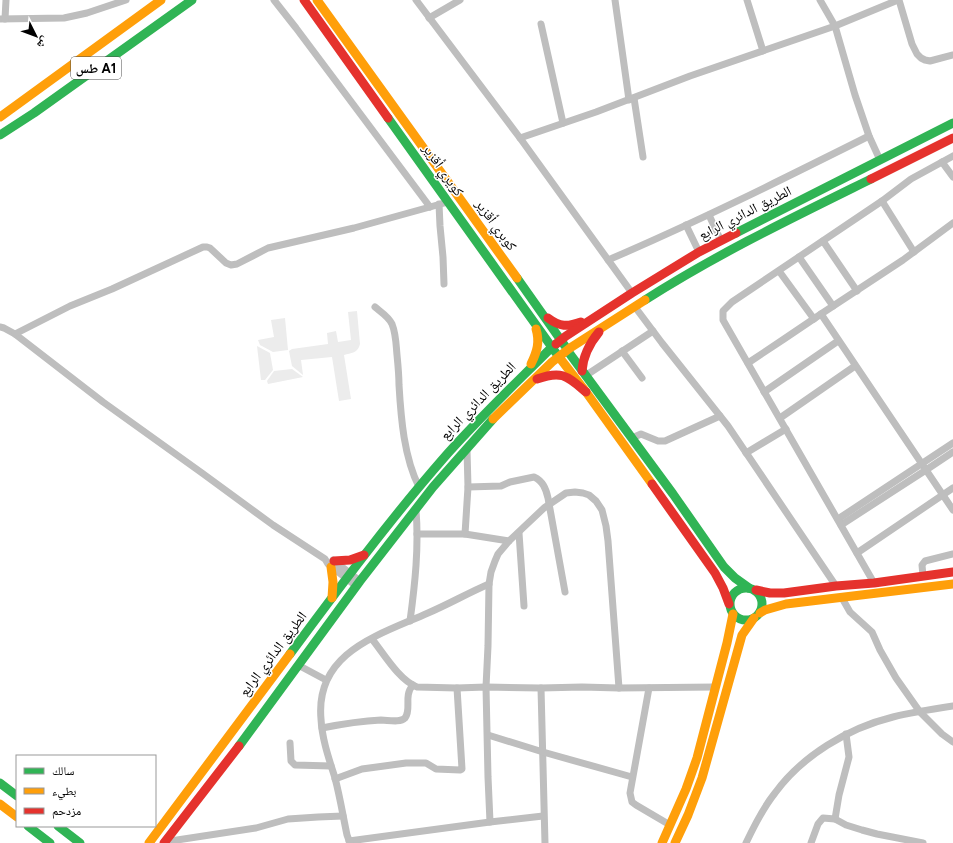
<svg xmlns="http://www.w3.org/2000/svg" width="953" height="843" font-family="Figtree,'Noto Naskh Arabic',sans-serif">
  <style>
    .green { fill: #ececec }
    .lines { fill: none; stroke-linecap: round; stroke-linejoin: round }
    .street { stroke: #bebebe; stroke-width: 7 }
    .fast { stroke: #30b455; stroke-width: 9 }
    .slow { stroke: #ff9f0a; stroke-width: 9 }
    .jam { stroke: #e5322d; stroke-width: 9 }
    .labels { text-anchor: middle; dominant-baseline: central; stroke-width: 3; stroke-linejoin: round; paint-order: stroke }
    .shield { fill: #fff; stroke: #4c4c4c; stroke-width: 1 }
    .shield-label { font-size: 13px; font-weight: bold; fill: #000 }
    .street-label { font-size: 14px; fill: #000; stroke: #fff }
  </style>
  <rect width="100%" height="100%" fill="#fff"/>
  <g class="green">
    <path d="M357,311L360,344C358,353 351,353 344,355L351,399L339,401L332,357L301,360L303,375L292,366L289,351L292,349L328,344L327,333L336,331L338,342L351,340L348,312Z"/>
    <path d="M285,318L288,350L273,352L260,345L258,340L274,337L271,320Z"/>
    <path d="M257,346L270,353L273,370L265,380H261Z"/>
    <path d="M292,369L303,377L268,384L267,381L274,371Z"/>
  </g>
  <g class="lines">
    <g class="street">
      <path d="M274,0L296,28L430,207"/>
      <path d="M416,0L520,138L632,293"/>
      <path d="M615,0L629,100"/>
      <path d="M747,0L763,51"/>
      <path d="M820,0L835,26L855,95L869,136L880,160"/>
      <path d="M899,0L912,44L917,54L921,58L925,60L930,61L953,55"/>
      <path d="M429,18L460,0"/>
      <path d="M0,19L64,18L87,13L126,0"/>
      <path d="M5,19L6,0"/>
      <path d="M541,24L563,123"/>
      <path d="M634,98L643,157"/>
      <path d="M520,138L596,112L690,76L835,26L898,0"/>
      <path d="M942,162L953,177"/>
      <path d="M882,201L914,252"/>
      <path d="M439,204L440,226L443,257L444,284"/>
      <path d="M709,215L721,241"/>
      <path d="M686,225L699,252"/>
      <path d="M823,241L857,291"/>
      <path d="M799,257L833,306"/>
      <path d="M608,260C697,222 783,179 869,136"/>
      <path d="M779,271L814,319"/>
      <path d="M375,307C381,312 389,317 392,324C396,334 396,344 397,355C398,365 399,375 399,385C401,419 404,457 419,487"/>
      <path d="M635,307L662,343L728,426L836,586"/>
      <path d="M821,314L953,510"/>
      <path d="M0,327L4,328L15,334L103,402L202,473L273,525L325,559L328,564L356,586"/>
      <path d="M15,334L70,306L112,289L203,247H207L210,248L226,263L231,265L237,264L268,248L354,228L448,202"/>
      <path d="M622,351L642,378"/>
      <path d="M748,363L784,339L821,314L903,260L953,223"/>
      <path d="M585,376L653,331"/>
      <path d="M764,392L838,341"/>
      <path d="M780,418L855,366"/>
      <path d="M632,438L641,434L658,441H665L720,416"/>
      <path d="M746,453L786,429"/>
      <path d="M468,487L501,486L510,482L534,477C543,481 546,489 548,498L565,592"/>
      <path d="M838,519L953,443"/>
      <path d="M841,525L926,470L953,452"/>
      <path d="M519,533L524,606"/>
      <path d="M417,534H465L509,541"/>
      <path d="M465,534L468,487L467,450"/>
      <path d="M857,553L953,488"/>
      <path d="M333,560L360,581"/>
      <path d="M923,576L922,565L925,561L953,554"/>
      <path d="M874,583L723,320V311L732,302L882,201L911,179L953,156"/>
      <path d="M842,598L850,612L872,632L880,650L896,678L920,712L942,734L953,742"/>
      <path d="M410,621C415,584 419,547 416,510"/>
      <path d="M372,639C384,654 399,680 417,687L457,688L486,687L541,688L582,687L619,688L715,687"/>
      <path d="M298,665L326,680"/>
      <path d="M541,688L545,843"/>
      <path d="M649,688L630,793L632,802L636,805L670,825"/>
      <path d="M322,728C342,724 361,721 381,720C388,720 400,723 405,718C412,709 403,696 413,685"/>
      <path d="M488,735L543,752L632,777"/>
      <path d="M290,743L291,761L295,765L331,766"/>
      <path d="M335,779L362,769L406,763H426L436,769L460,770L462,769L457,688"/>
      <path d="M835,819L846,825L862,830L877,834L923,843"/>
      <path d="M490,822L488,777L486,687L488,646L489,584L491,572L495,561L498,554L509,541L544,508L566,493L575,492L583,493L589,495L596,501L602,510L606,526L608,541L619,688"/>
      <path d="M349,841L490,822L543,816"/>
      <path d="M164,842L256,828L288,819L318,817L343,816"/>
      <path d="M350,843L347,835C343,816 340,797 335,778C329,759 322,739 321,719C315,652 379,635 428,613C449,604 468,593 489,584"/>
      <path d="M746,843C754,826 763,808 775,793C802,756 848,728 893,717C913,712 933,709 953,706"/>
      <path d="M811,843L818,824L823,818L835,819L839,795L849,757L846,734"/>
    </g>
    <g class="fast">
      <path d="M388,118L556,353"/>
      <path d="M0,135L34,113L192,0"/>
      <path d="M736,233L953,123"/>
      <path d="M517,278L565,346"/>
      <path d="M645,300C717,254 794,217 871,179"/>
      <path d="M567,350L673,494L724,567L735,578L749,588"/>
      <circle cx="746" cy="604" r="16"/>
      <path d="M290,654C339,588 388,522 442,460C475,422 512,387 548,351L556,344"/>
      <path d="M239,746L360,581L433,487L493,419"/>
      <path d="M0,783L17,796"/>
      <path d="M28,826L50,843"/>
      <path d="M58,826L80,843"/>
    </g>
    <g class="slow">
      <path d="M317,0L517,278"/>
      <path d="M0,117L161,0"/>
      <path d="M559,357L586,392L652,484"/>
      <path d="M531,364C537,352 540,342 536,329"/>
      <path d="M493,419L552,362L570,348L645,300"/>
      <path d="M331,567L333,582L332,598"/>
      <path d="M760,613L765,610L786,604L953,584"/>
      <path d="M0,804L17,817"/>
      <path d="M149,843L290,654"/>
      <path d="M662,843L686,789L697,758L727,643L733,614"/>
      <path d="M675,843L688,815L702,778L742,635L754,618"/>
    </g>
    <g class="jam">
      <path d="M304,0L388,118"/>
      <path d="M871,179L953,138"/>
      <path d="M548,318C560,327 567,327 581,322"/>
      <path d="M556,344L566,336L632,293L699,252L736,233"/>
      <path d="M582,371C583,356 589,344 599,332"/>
      <path d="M537,379C562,370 567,376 586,392"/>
      <path d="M652,484L715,573L723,588L729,604"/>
      <path d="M334,561L350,560L364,555"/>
      <path d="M756,590L770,593H784L836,586L874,583L953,572"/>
      <path d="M164,843L239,746"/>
    </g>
  </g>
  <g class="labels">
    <rect class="shield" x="71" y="57" width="50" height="22" rx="3"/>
    <g class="shield-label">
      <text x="96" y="68">طس A1</text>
    </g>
    <g class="street-label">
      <text transform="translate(443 170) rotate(55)">كويري أقزير</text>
      <text transform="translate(745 213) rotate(-27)">الطريق الدائري الرابع</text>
      <text transform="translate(496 225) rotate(54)">كوبري أقزير</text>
      <text transform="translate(478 401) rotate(-46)">الطريق الدائري الرابع</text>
      <text transform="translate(273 654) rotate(-53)">الطريق الدائري الرابع</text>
    </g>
  </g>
  <rect x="16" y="755" width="140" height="72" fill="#ffffff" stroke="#999999"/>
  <rect x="24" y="768" width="20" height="6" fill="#30b455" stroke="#999999"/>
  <text x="52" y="775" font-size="12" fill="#000000">سالك</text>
  <rect x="24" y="788" width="20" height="6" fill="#ff9f0a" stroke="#999999"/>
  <text x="52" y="795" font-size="12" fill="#000000">بطيء</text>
  <rect x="24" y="808" width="20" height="6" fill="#e5322d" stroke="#999999"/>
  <text x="52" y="815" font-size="12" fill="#000000">مزدحم</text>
  <g transform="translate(36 36) rotate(132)" stroke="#ffffff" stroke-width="3" paint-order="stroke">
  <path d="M0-3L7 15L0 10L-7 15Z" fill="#000000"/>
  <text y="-6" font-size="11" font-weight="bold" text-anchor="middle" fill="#000000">ش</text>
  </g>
</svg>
